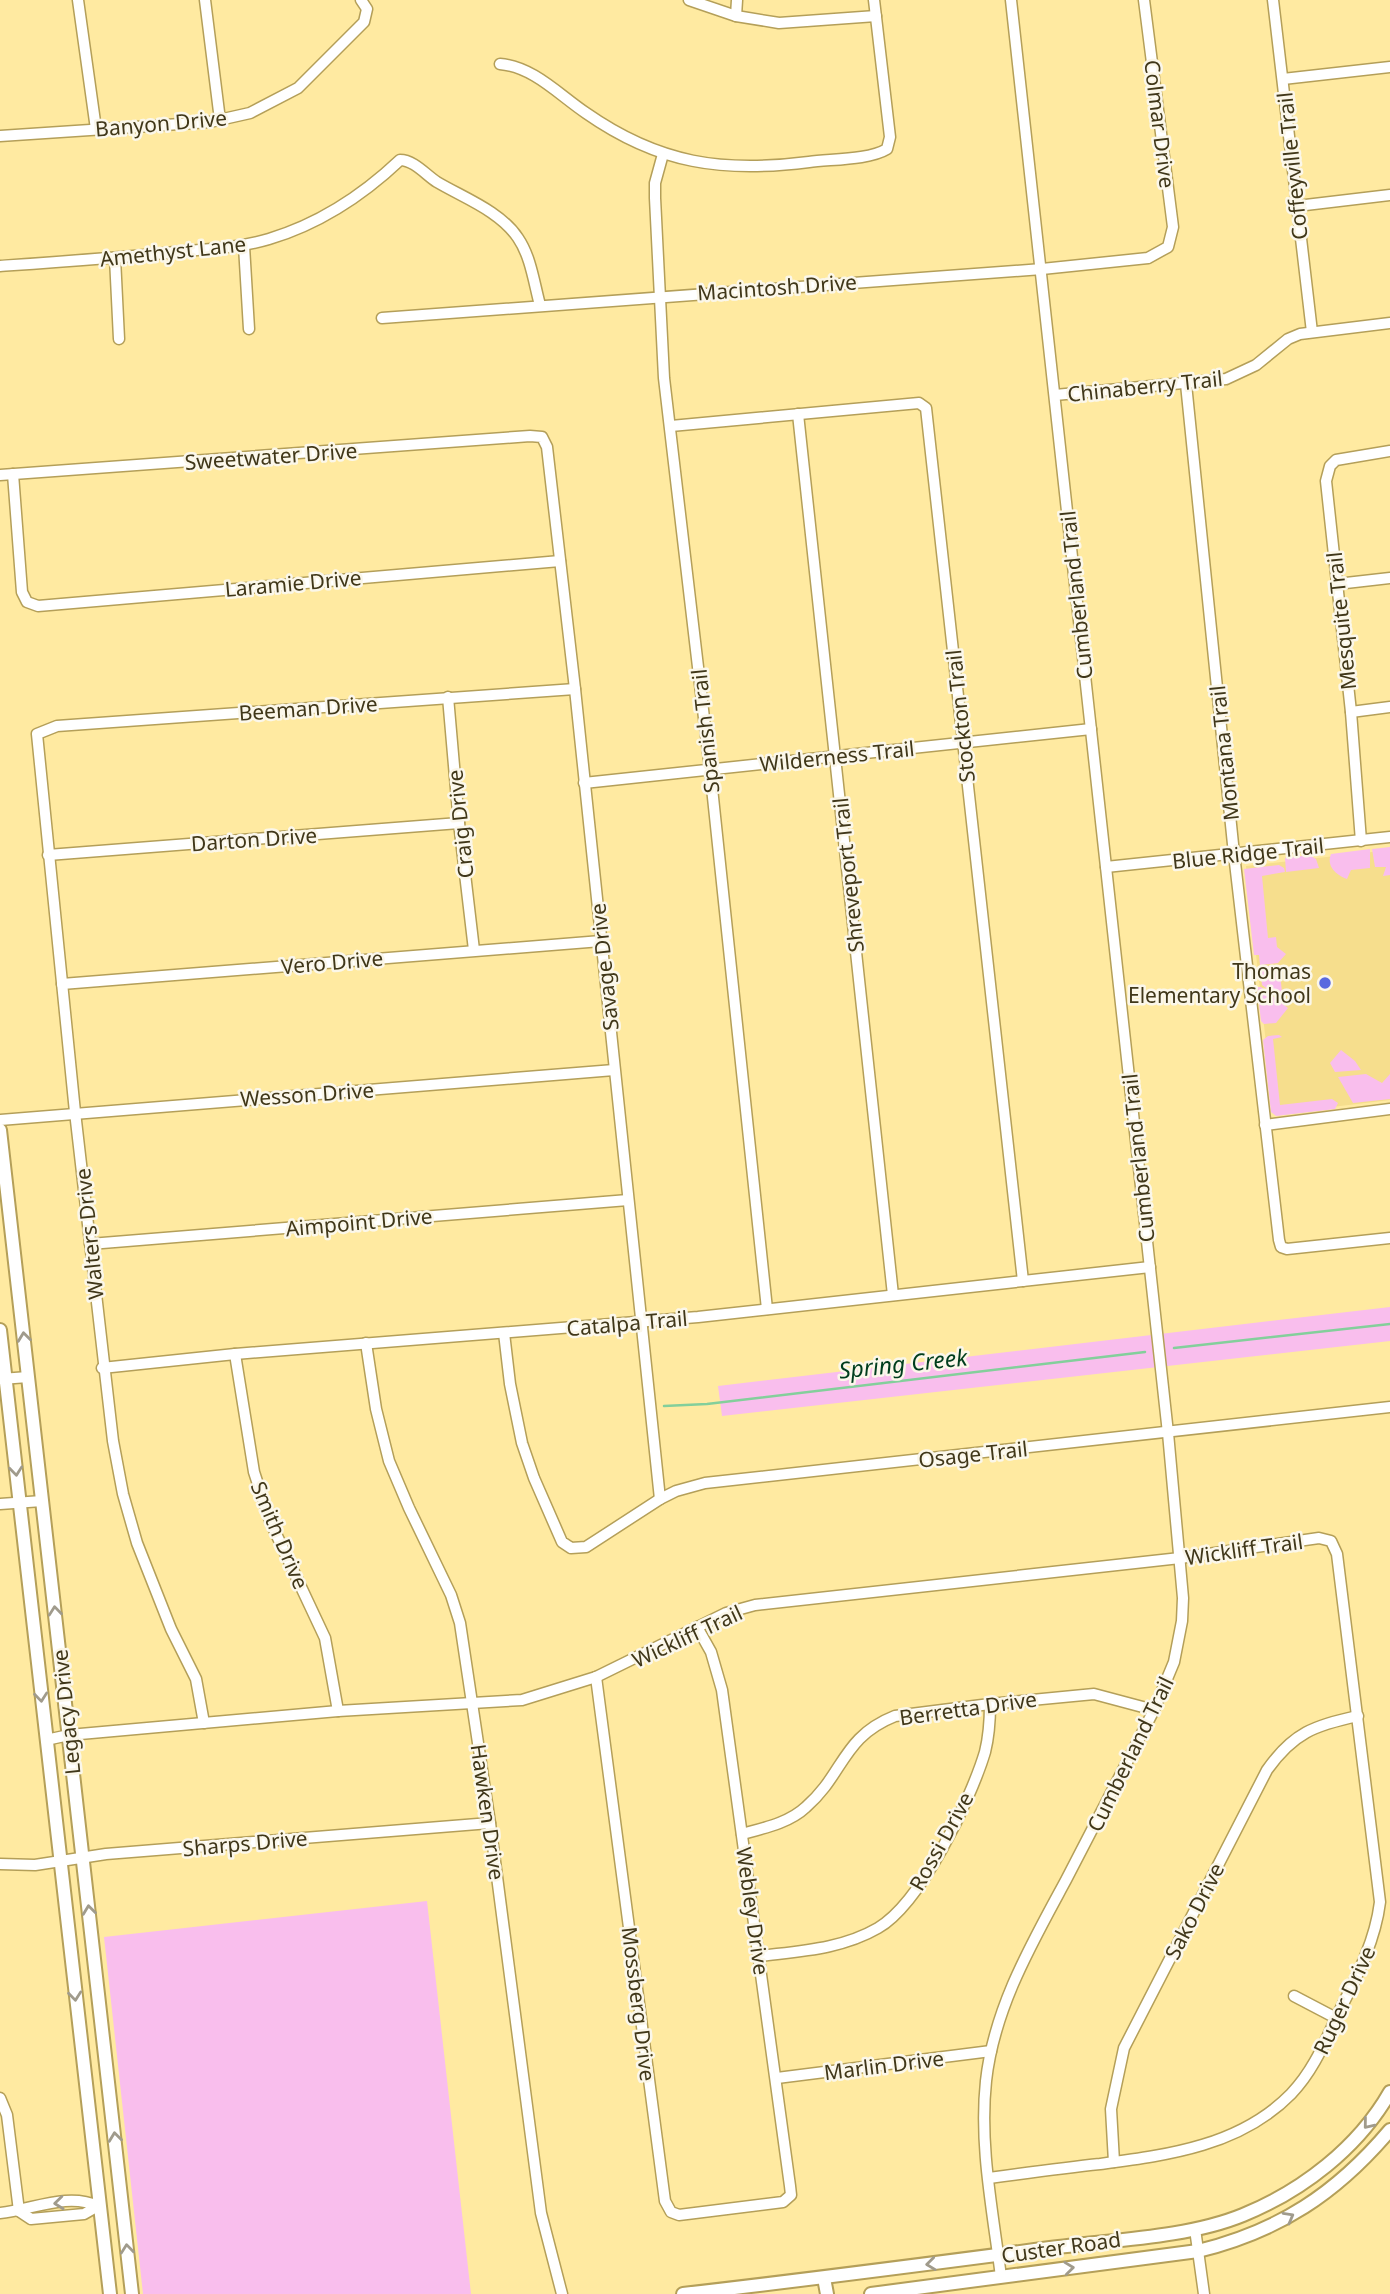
<svg xmlns="http://www.w3.org/2000/svg" width="1390" height="2294" font-family="'Noto Sans',sans-serif">
  <style>
    .built { fill: #f6de8d }
    .green { fill: #f9beed }
    .lines { fill: none; stroke-linecap: round; stroke-linejoin: round }
    .stream { stroke: #83cf9b; stroke-width: 2.5 }
    .minor-casing { stroke: #b49f59; stroke-width: 13 }
    .major-casing { stroke: #b49f59; stroke-width: 16 }
    .minor { stroke: #fff; stroke-width: 10 }
    .major { stroke: #fff; stroke-width: 12 }
    .oneway { stroke: #a09b8c }
    .poi-dot { fill: #5969df; stroke: #fbf7ea; stroke-width: 2.5 }
    .labels { text-anchor: middle; dominant-baseline: central; stroke-width: 5; stroke-linejoin: round; paint-order: stroke }
    .street-label { font-size: 21px; fill: #403719; stroke: #fbf7ea }
    .poi-label { font-size: 21px; fill: #403719; stroke: #fbf7ea; text-anchor: end }
    .water-label { font-size: 23px; font-style: italic; fill: #003d1d; stroke: #fbf7ea }
  </style>
  <rect width="100%" height="100%" fill="#ffeaa1"/>
  <path class="built" d="M1390,850V1100L1274,1114L1246,866Z"/>
  <g class="green">
    <path d="M1390,847V875L1383,876L1386,867H1375L1372,849Z"/>
    <path d="M1370,849V868L1351,870L1347,879C1336,875 1326,866 1331,854Z"/>
    <path d="M1309,855L1316,859L1319,868L1286,872L1285,858Z"/>
    <path d="M1279,865L1284,868L1285,872L1262,876L1268,938L1276,937L1277,947L1286,954L1278,963L1260,965L1259,955H1254L1244,869Z"/>
    <path d="M1279,965L1283,1001L1262,985L1260,967Z"/>
    <path d="M1257,987H1261L1288,1008L1276,1023L1264,1024L1261,1021Z"/>
    <path d="M1279,1035L1282,1037L1273,1039L1280,1105L1332,1099L1338,1103L1335,1109L1276,1116L1271,1112L1263,1040L1268,1036Z"/>
    <path d="M1341,1050L1355,1061L1361,1070L1335,1072L1330,1063Z"/>
    <path d="M1366,1074L1382,1083L1390,1074V1099L1353,1103L1338,1077Z"/>
    <path d="M1390,1307V1341L722,1416L718,1386Z"/>
    <path d="M427,1901L471,2294H143L104,1937Z"/>
  </g>
  <g class="lines">
    <g class="stream">
      <path d="M1174,1348L1390,1324"/>
      <path d="M664,1406L707,1404L1145,1352"/>
    </g>
    <g class="minor-casing">
      <g id="minor">
        <path d="M78,0L96,129"/>
        <path d="M205,0L220,120"/>
        <path d="M689,0L736,16L779,23L876,16"/>
        <path d="M1273,0L1312,332"/>
        <path d="M736,16L737,0"/>
        <path d="M500,64C534,67 559,95 586,113C659,164 723,173 809,162C831,159 869,160 887,149L890,137L874,0"/>
        <path d="M1283,79L1390,67"/>
        <path d="M0,136L210,122L250,113L298,88L364,22L367,9L361,0"/>
        <path d="M663,154L655,183V198L664,378L710,769L767,1309"/>
        <path d="M1297,206L1390,195"/>
        <path d="M244,246L249,329"/>
        <path d="M115,258L119,339"/>
        <path d="M0,266C58,262 117,258 175,252C207,249 239,248 269,239C319,224 363,195 400,160C414,160 426,175 437,182C464,198 500,211 518,238C531,257 534,283 540,305"/>
        <path d="M382,318L1042,269L1148,258L1168,247L1173,227L1144,0"/>
        <path d="M1186,384L1234,854L1279,1240L1281,1247L1287,1249L1390,1238"/>
        <path d="M1055,395L1226,379L1256,365L1288,339L1300,334L1390,323"/>
        <path d="M798,414L893,1295"/>
        <path d="M671,426L919,403L926,408L1023,1281"/>
        <path d="M13,474L22,592L27,602L38,606L560,561"/>
        <path d="M0,475L530,436L542,437L547,447L575,689L660,1499"/>
        <path d="M1337,584L1390,578"/>
        <path d="M448,697L459,823L474,950"/>
        <path d="M1351,712L1390,707"/>
        <path d="M584,783L1091,729"/>
        <path d="M1361,841L1351,712L1326,481L1330,466L1336,460L1390,451"/>
        <path d="M48,855L459,823"/>
        <path d="M1106,867L1390,837"/>
        <path d="M62,984L601,941"/>
        <path d="M0,1120L614,1070"/>
        <path d="M1265,1125L1390,1109"/>
        <path d="M90,1244L628,1200"/>
        <path d="M504,1333L510,1384L522,1443L534,1478L562,1542L571,1548L586,1547L660,1499L676,1491L705,1483L1390,1407"/>
        <path d="M366,1343L376,1409L389,1461L409,1508L451,1595L460,1623L490,1823L541,2213L562,2294"/>
        <path d="M235,1354L254,1472L270,1521L325,1638L338,1711"/>
        <path d="M102,1368L235,1354L698,1317L1150,1267"/>
        <path d="M1,1379L28,1377"/>
        <path d="M0,1504L42,1501"/>
        <path d="M596,1677L665,2201L671,2212L679,2215L783,2202L791,2195L790,2186L722,1690L711,1652L697,1627"/>
        <path d="M204,1723L196,1679L171,1629L137,1543L123,1494L113,1441L75,1112L37,734L57,726L575,689"/>
        <path d="M46,1740L69,1735L338,1711L522,1700L596,1677L726,1613L755,1605L1180,1558L1319,1538L1331,1541L1337,1554L1380,1902C1375,1943 1355,1980 1337,2016C1324,2044 1313,2071 1291,2094C1240,2146 1168,2155 1100,2164C1063,2168 1026,2173 989,2178"/>
        <path d="M742,1834C764,1828 789,1823 806,1807C844,1774 842,1737 895,1716L990,1704L1094,1694L1154,1710"/>
        <path d="M0,1864L35,1865L106,1854L490,1823"/>
        <path d="M760,1956C800,1951 842,1949 878,1928C921,1903 971,1799 985,1752C989,1736 990,1720 990,1704"/>
        <path d="M1294,1996L1336,2018"/>
        <path d="M777,2078L991,2051"/>
        <path d="M0,2098L7,2115L19,2211"/>
        <path d="M1114,2162L1111,2109L1124,2048L1267,1770C1293,1733 1315,1725 1358,1716"/>
        <path d="M19,2211L31,2219L84,2214L98,2206"/>
        <path d="M0,2213C32,2210 67,2192 98,2206"/>
        <path d="M1195,2229L1204,2294"/>
        <path d="M1001,2277C993,2212 979,2146 986,2081C994,2008 1032,1943 1066,1880C1095,1823 1125,1767 1154,1710L1174,1662L1182,1621L1183,1598L1168,1433L1011,0"/>
      </g>
    </g>
    <g class="major-casing">
      <g id="major">
        <path d="M0,1130L132,2294"/>
        <path d="M0,1330L110,2294"/>
        <path d="M824,2278L827,2294"/>
        <path d="M683,2294C806,2280 928,2264 1050,2248C1110,2240 1187,2238 1243,2215C1302,2191 1358,2148 1390,2092"/>
        <path d="M871,2294L1198,2251C1279,2231 1336,2194 1390,2130"/>
      </g>
    </g>
    <use href="#minor" class="minor"/>
    <use href="#major" class="major"/>
  </g>
  <defs><path id="oneway-chevron" d="M-2-3.5L2.5 0L-2 3.5" fill="none" stroke-width="1.6" stroke-linecap="round" stroke-linejoin="round" transform="scale(1.75)"/></defs>
  <g class="oneway">
    <use href="#oneway-chevron" transform="translate(24 1337) rotate(-97)"/>
    <use href="#oneway-chevron" transform="translate(16 1471) rotate(84)"/>
    <use href="#oneway-chevron" transform="translate(55 1611) rotate(-96)"/>
    <use href="#oneway-chevron" transform="translate(41 1697) rotate(84)"/>
    <use href="#oneway-chevron" transform="translate(89 1910) rotate(-97)"/>
    <use href="#oneway-chevron" transform="translate(75 1996) rotate(84)"/>
    <use href="#oneway-chevron" transform="translate(1368 2124) rotate(129)"/>
    <use href="#oneway-chevron" transform="translate(115 2137) rotate(-97)"/>
    <use href="#oneway-chevron" transform="translate(59 2203) rotate(174)"/>
    <use href="#oneway-chevron" transform="translate(1289 2217) rotate(-29)"/>
    <use href="#oneway-chevron" transform="translate(127 2249) rotate(-96)"/>
    <use href="#oneway-chevron" transform="translate(931 2264) rotate(173)"/>
    <use href="#oneway-chevron" transform="translate(1069 2268) rotate(-7)"/>
  </g>
  <circle class="poi-dot" cx="1325" cy="983" r="7"/>
  <g class="labels">
    <g class="street-label">
      <text transform="translate(161 123) rotate(-5)">Banyon Drive</text>
      <text transform="translate(1160 124) rotate(83)">Colmar Drive</text>
      <text transform="translate(1292 166) rotate(-96)">Coffeyville Trail</text>
      <text transform="translate(173 251) rotate(-6)">Amethyst Lane</text>
      <text transform="translate(777 287) rotate(-4)">Macintosh Drive</text>
      <text transform="translate(1145 386) rotate(-6)">Chinaberry Trail</text>
      <text transform="translate(271 456) rotate(-4)">Sweetwater Drive</text>
      <text transform="translate(293 583) rotate(-5)">Laramie Drive</text>
      <text transform="translate(1076 595) rotate(-96)">Cumberland Trail</text>
      <text transform="translate(1341 621) rotate(-96)">Mesquite Trail</text>
      <text transform="translate(308 708) rotate(-4)">Beeman Drive</text>
      <text transform="translate(960 716) rotate(-96)">Stockton Trail</text>
      <text transform="translate(705 731) rotate(-96)">Spanish Trail</text>
      <text transform="translate(1224 753) rotate(-96)">Montana Trail</text>
      <text transform="translate(837 756) rotate(-6)">Wilderness Trail</text>
      <text transform="translate(460 824) rotate(-96)">Craig Drive</text>
      <text transform="translate(254 839) rotate(-4)">Darton Drive</text>
      <text transform="translate(1248 853) rotate(-6)">Blue Ridge Trail</text>
      <text transform="translate(848 875) rotate(-96)">Shreveport Trail</text>
      <text transform="translate(332 962) rotate(-5)">Vero Drive</text>
      <text transform="translate(604 967) rotate(-96)">Savage Drive</text>
      <text transform="translate(307 1094) rotate(-4)">Wesson Drive</text>
      <text transform="translate(1138 1158) rotate(-96)">Cumberland Trail</text>
      <text transform="translate(359 1222) rotate(-5)">Aimpoint Drive</text>
      <text transform="translate(89 1234) rotate(-96)">Walters Drive</text>
      <text transform="translate(627 1323) rotate(-5)">Catalpa Trail</text>
      <text transform="translate(973 1454) rotate(-6)">Osage Trail</text>
      <text transform="translate(280 1535) rotate(67)">Smith Drive</text>
      <text transform="translate(1244 1549) rotate(-8)">Wickliff Trail</text>
      <text transform="translate(687 1636) rotate(-25)">Wickliff Trail</text>
      <text transform="translate(968 1708) rotate(-8)">Berretta Drive</text>
      <text transform="translate(66 1712) rotate(-96)">Legacy Drive</text>
      <text transform="translate(1130 1754) rotate(-64)">Cumberland Trail</text>
      <text transform="translate(488 1812) rotate(82)">Hawken Drive</text>
      <text transform="translate(941 1841) rotate(-61)">Rossi Drive</text>
      <text transform="translate(245 1843) rotate(-5)">Sharps Drive</text>
      <text transform="translate(753 1911) rotate(82)">Webley Drive</text>
      <text transform="translate(1194 1911) rotate(-63)">Sako Drive</text>
      <text transform="translate(1344 2000) rotate(-65)">Ruger Drive</text>
      <text transform="translate(639 2004) rotate(83)">Mossberg Drive</text>
      <text transform="translate(884 2065) rotate(-7)">Marlin Drive</text>
      <text transform="translate(1061 2247) rotate(-8)">Custer Road</text>
    </g>
    <g class="poi-label">
      <text x="1311" y="971">Thomas<tspan x="1311" dy="24">Elementary School</tspan></text>
    </g>
    <g class="water-label">
      <text transform="translate(903 1363) rotate(-6)">Spring Creek</text>
    </g>
  </g>
</svg>
